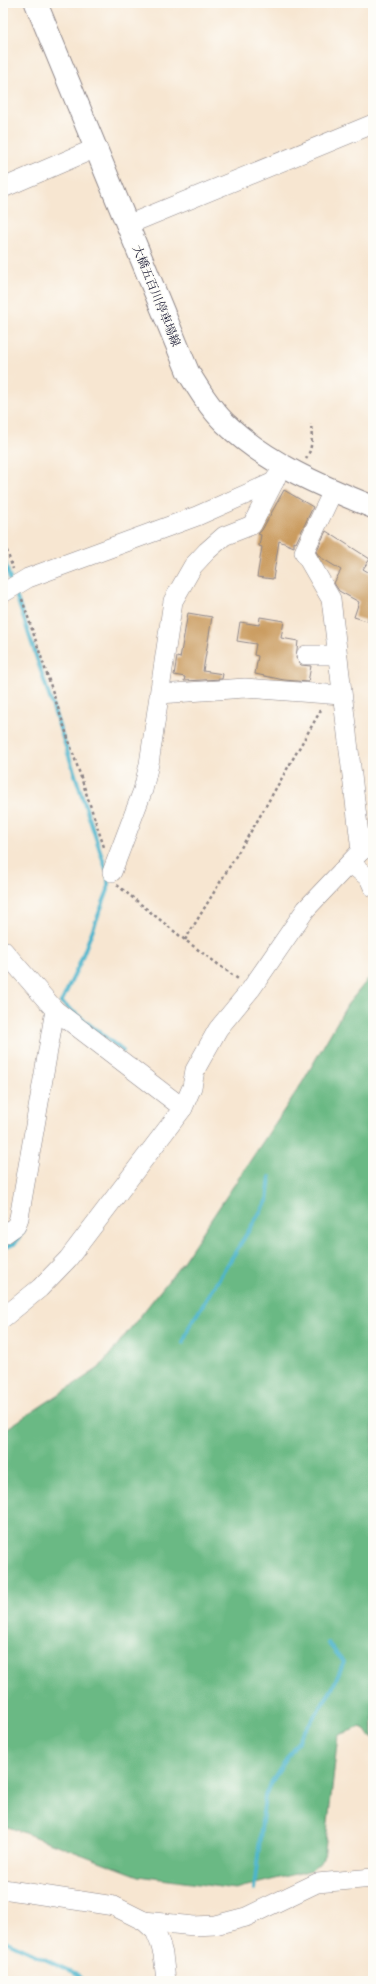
<svg xmlns="http://www.w3.org/2000/svg" width="376" height="1984" font-family="'IM FELL DW Pica','Noto Serif JP',serif">
  <style>
    .forest { fill: #6ab984; stroke: #466e60 }
    .lines { fill: none; stroke-linecap: round; stroke-linejoin: round }
    .stream { stroke: #4eb5cc; stroke-width: 4 }
    .building { fill: #ca9c60 }
    .minor-casing { stroke: #8c8486; stroke-width: 20 }
    .major-casing { stroke: #8c8486; stroke-width: 24 }
    .path { stroke: #8c8486; stroke-width: 2.5; stroke-dasharray: 3 3; stroke-linecap: butt }
    .minor { stroke: #fff; stroke-width: 19 }
    .major { stroke: #fff; stroke-width: 22 }
    .labels { text-anchor: middle; dominant-baseline: central; stroke-width: 3; stroke-linejoin: round; paint-order: stroke }
    .street-label { font-size: 12px; fill: #22223b; stroke: #fdfcf7 }
  </style>
  <rect width="100%" height="100%" fill="#fdfcf7"/>
  <filter id="ink" filterUnits="userSpaceOnUse"><feTurbulence type="fractalNoise" baseFrequency=".025" numOctaves="2"/><feDisplacementMap in="SourceGraphic" scale="8" xChannelSelector="R" yChannelSelector="G"/><feConvolveMatrix kernelMatrix="1 2 1 2 8 2 1 2 1" color-interpolation-filters="sRGB"/></filter>
  <filter id="wash" filterUnits="userSpaceOnUse"><feTurbulence type="fractalNoise" baseFrequency=".012" numOctaves="4" result="noise"/><feDisplacementMap in="SourceGraphic" scale="16" xChannelSelector="R" yChannelSelector="G"/><feGaussianBlur stdDeviation="0.9" result="paint"/><feColorMatrix in="noise" values="0 0 0 0 0 0 0 0 0 0 0 0 0 0 0 0 0 1.4 0 .05"/><feComposite in="paint" operator="in"/></filter>
  <g filter="url(#wash)">
    <rect width="100%" height="100%" fill="#f7e6d1"/>
    <path class="forest" d="M373,973V1738L361,1727L338,1735L324,1859L312,1870L235,1889L139,1876L3,1825V1431L99,1368L180,1266L302,1083L347,1005Z"/>
    <g class="lines">
      <g class="stream">
        <path d="M3,556L11,582"/>
        <path d="M15,592L106,869"/>
        <path d="M61,1002L123,1051"/>
        <path d="M61,1003L79,965L108,890V877"/>
        <path d="M3,1248L14,1244L23,1231"/>
        <path d="M183,1343L189,1327L267,1201L270,1177"/>
        <path d="M254,1889L265,1796L269,1786L332,1689L344,1662L328,1643"/>
        <path d="M3,1940L75,1973L86,1981"/>
      </g>
    </g>
    <g id="blocks">
      <g class="building">
        <path d="M284,490L313,507L296,543L294,542V547L279,541L273,579L257,577L262,547L259,546L261,535L258,534L262,530Z"/>
        <path d="M326,531L370,559L363,569L373,575V601L367,621L354,617L359,602L339,591L334,583L341,570L320,557L316,552Z"/>
        <path d="M188,613L212,617L203,671L223,674L222,679L184,681L185,677L174,675L177,657L180,658Z"/>
        <path d="M260,617L284,621L281,638L298,641L296,658L301,665L311,666L308,682L284,680L255,674L258,656L254,655L256,644L237,641L240,622L259,625Z"/>
      </g>
    </g>
  </g>
  <g filter="url(#ink)">
    <use href="#blocks" fill-opacity="0" stroke="#8c8486" stroke-width="1"/>
    <g class="lines">
      <g class="minor-casing">
        <g id="minor">
          <path d="M3,188L96,148"/>
          <path d="M127,225L373,124"/>
          <path d="M333,491L304,552L331,599L361,851"/>
          <path d="M3,593L28,578L197,516L274,482L276,478"/>
          <path d="M306,655H337"/>
          <path d="M160,694L245,688L341,695"/>
          <path d="M350,863L369,878L373,887"/>
          <path d="M112,872L143,790L149,764L173,601L193,566L207,551L224,536L252,525L274,482"/>
          <path d="M3,950L55,1010L183,1108"/>
          <path d="M3,1235L16,1226L19,1218L55,1010"/>
          <path d="M3,1318L40,1288L68,1259L183,1108L192,1087L195,1070L218,1029L251,989L306,909L361,851L373,845"/>
          <path d="M3,1889L114,1906L144,1921L155,1931L160,1943L163,1954L166,1981"/>
          <path d="M144,1921L194,1926L215,1925L246,1917L317,1883L373,1878"/>
        </g>
      </g>
      <g class="major-casing">
        <path id="major" d="M36,3L188,372C199,390 210,408 225,423C266,463 321,486 373,507"/>
      </g>
      <g class="path">
        <path d="M306,459C313,448 312,436 311,424"/>
        <path d="M3,539L13,569"/>
        <path d="M22,599L104,847"/>
        <path d="M117,885L185,940L238,979"/>
        <path d="M185,940L256,823L321,710"/>
      </g>
      <use href="#minor" class="minor"/>
      <use href="#major" class="major"/>
    </g>
  </g>
  <g class="labels">
    <g class="street-label">
      <text transform="translate(156 296) rotate(68)">大橋五百川停車場線</text>
    </g>
  </g>
  <rect width="376" height="1984" fill="none" stroke="#fdfcf7" stroke-width="16"/>
</svg>
